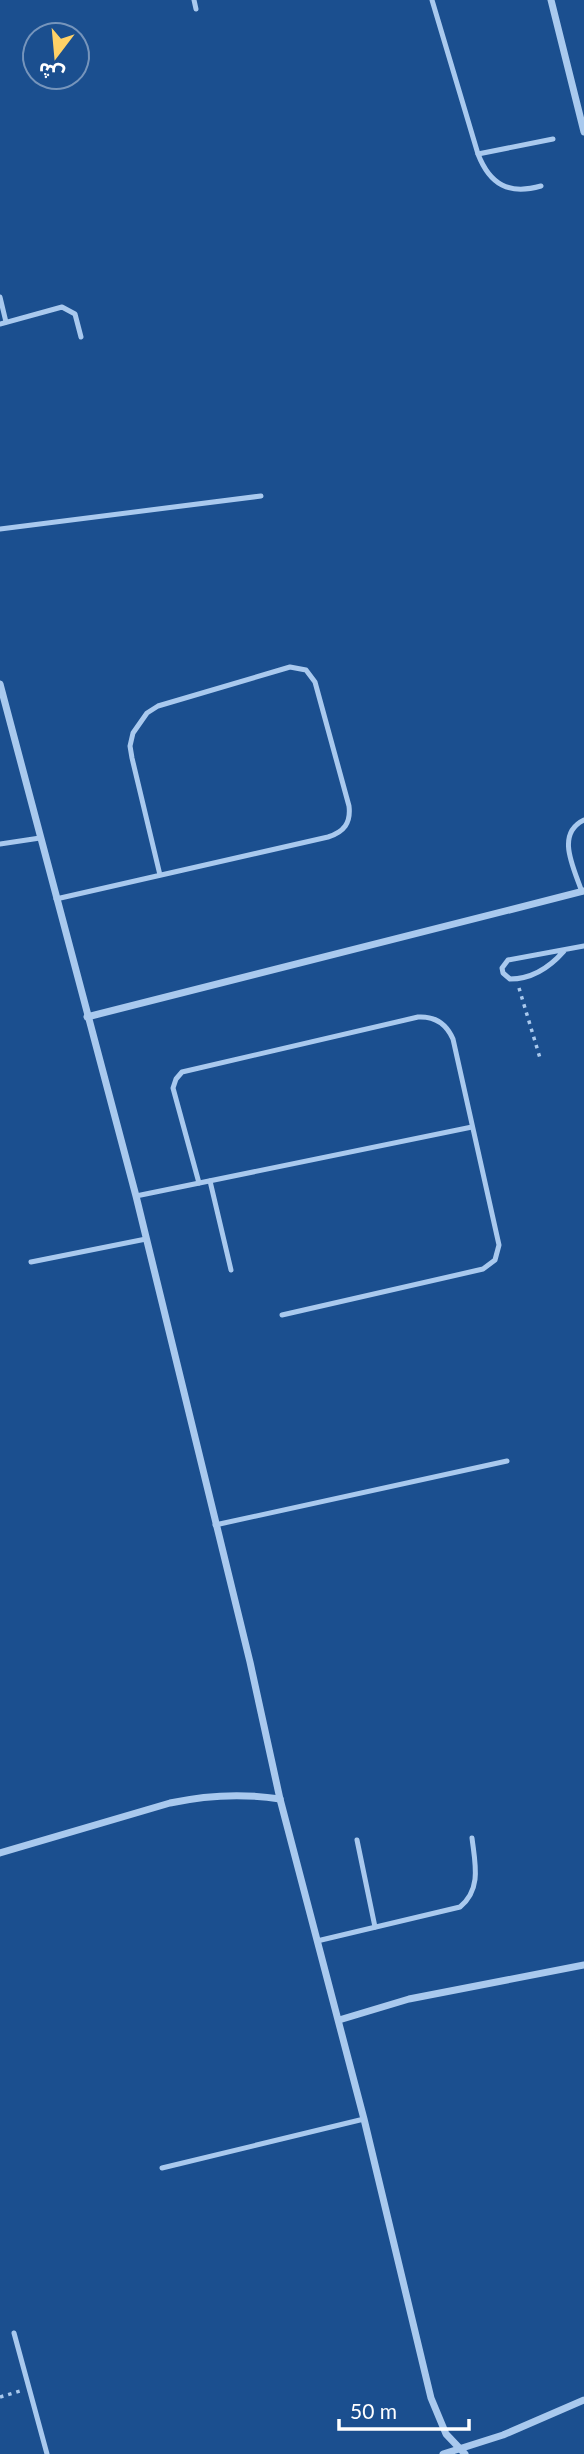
<svg xmlns="http://www.w3.org/2000/svg" width="584" height="2454" font-family="Lato,'Noto Sans Arabic',sans-serif">
  <style>
    .lines { fill: none; stroke-linecap: round; stroke-linejoin: round }
    .path { stroke: #a9c9ee; stroke-width: 3.5; stroke-dasharray: 3.5 5; stroke-linecap: butt }
    .service { stroke: #a9c9ee; stroke-width: 5 }
    .minor { stroke: #a9c9ee; stroke-width: 7 }
  </style>
  <rect width="100%" height="100%" fill="#1b4f8f"/>
  <g class="lines">
    <g class="path">
      <path d="M519,988L540,1058"/>
      <path d="M0,2397L20,2391"/>
    </g>
    <g class="service">
      <path d="M194,0L196,9"/>
      <path d="M432,0L478,154C490,185 509,195 541,186"/>
      <path d="M478,154L553,139"/>
      <path d="M0,297L6,322"/>
      <path d="M0,324L62,307L75,314L81,337"/>
      <path d="M0,529L261,496"/>
      <path d="M0,844L40,838"/>
      <path d="M582,892C574,868 555,834 584,820"/>
      <path d="M56,899L328,837C344,832 351,823 349,806L315,682L306,670L290,667L158,706L147,713L133,733L130,746L132,758L160,875"/>
      <path d="M564,951C550,967 533,979 510,979L503,973L502,968L508,960L584,946"/>
      <path d="M210,1181L231,1270"/>
      <path d="M199,1183L173,1088L176,1079L182,1072L418,1017C435,1016 446,1023 453,1039L499,1245L495,1260L483,1269L282,1315"/>
      <path d="M136,1196L472,1127"/>
      <path d="M31,1262L146,1239"/>
      <path d="M215,1525L507,1461"/>
      <path d="M357,1840L375,1927"/>
      <path d="M317,1941L460,1907C482,1889 475,1863 472,1838"/>
      <path d="M162,2168L364,2119"/>
      <path d="M14,2333L47,2454"/>
    </g>
    <g class="minor">
      <path d="M551,0L584,132"/>
      <path d="M0,684L136,1196L250,1662L280,1799L364,2119L431,2398L446,2434L465,2454"/>
      <path d="M87,1017L584,891"/>
      <path d="M0,1853L170,1803C207,1795 242,1793 280,1799"/>
      <path d="M339,2020L409,1999L584,1965"/>
      <path d="M443,2454L503,2435L584,2400"/>
    </g>
  </g>
  <g transform="translate(56 56) rotate(196)"><circle r="33" fill="#1b4f8f" stroke="#7695bc" stroke-width="2"/>
  <path d="M0-5L12 26L0 18L-12 26Z" fill="#ffd166"/>
  <text y="-10" font-size="19" font-weight="bold" text-anchor="middle" fill="#ffffff">ش</text>
  </g>
  <path d="M339 2419v10h130v-10" fill="none" stroke="#ffffff" stroke-width="3.5"/>
  <text x="350" y="2419" font-size="21" fill="#ffffff" stroke="#1b4f8f" stroke-width="5" paint-order="stroke">50 m</text>
</svg>
